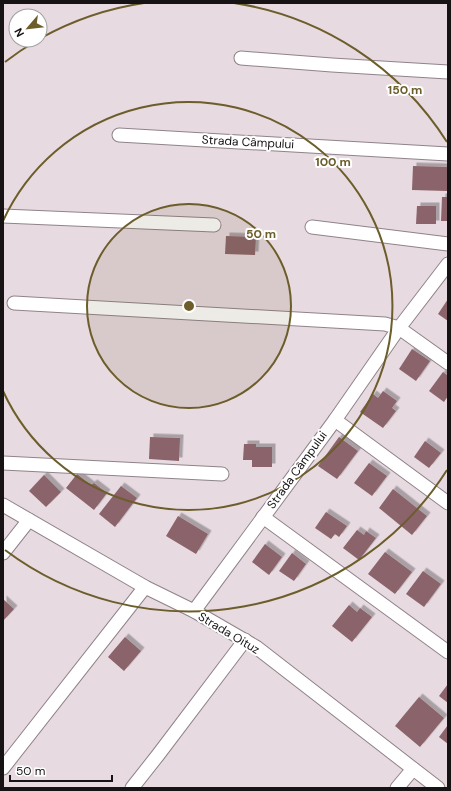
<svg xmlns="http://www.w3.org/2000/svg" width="451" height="791" font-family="'DM Sans',sans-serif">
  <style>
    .building { fill: #8b636a; filter: url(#shadow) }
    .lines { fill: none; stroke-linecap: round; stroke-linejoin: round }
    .minor-casing { stroke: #8f8389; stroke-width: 15 }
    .minor { stroke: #fff; stroke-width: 13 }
    .ring { fill: none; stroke: #6c5d2a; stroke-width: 2 }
    .labels { text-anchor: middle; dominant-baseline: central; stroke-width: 4; stroke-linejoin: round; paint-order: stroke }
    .street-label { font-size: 12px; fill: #171315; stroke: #fff }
    .centre { fill: #6c5d2a; stroke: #fff; stroke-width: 2 }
    .ring-label { font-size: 12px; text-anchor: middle; font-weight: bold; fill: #6c5d2a; stroke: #fff; stroke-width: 4; stroke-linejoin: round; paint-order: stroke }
  </style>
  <defs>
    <filter id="shadow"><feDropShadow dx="3.5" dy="-3.5" stdDeviation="0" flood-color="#0004"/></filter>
  </defs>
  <rect width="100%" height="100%" fill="#e7dae1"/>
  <g class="building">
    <path d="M413,166L448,167L447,191L412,190Z"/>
    <path d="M442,197H448V221H441Z"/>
    <path d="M417,206H436V224H416Z"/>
    <path d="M226,236L256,237L255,255L225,254Z"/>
    <path d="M448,299V321L438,314Z"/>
    <path d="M412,349L430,361L416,381L399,369Z"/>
    <path d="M443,372L448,376V396L444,402L429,391Z"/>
    <path d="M383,391L397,401L392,408L396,411L383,428L360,412L373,394L378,398Z"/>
    <path d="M150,437L180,438L179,461L149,459Z"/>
    <path d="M339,437L358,451L337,479L318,466Z"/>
    <path d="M425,441L441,453L429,468L414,457Z"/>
    <path d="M244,444H256V447H272V467H252V460H243Z"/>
    <path d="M369,463L387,476L372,496L354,483Z"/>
    <path d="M77,474L91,485L94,483L107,493L94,510L66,488Z"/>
    <path d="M44,475L61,492L46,507L29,491Z"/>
    <path d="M121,486L137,498L115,527L99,514Z"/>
    <path d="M393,489L427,516L412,535L379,508Z"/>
    <path d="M326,512L347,526L339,537L335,534L331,539L315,528Z"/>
    <path d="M178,516L208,534L196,554L166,536Z"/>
    <path d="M357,530L364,535L366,531L376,538L359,560L343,548Z"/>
    <path d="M265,544L282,557L269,575L252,562Z"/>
    <path d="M385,552L412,572L395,594L368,574Z"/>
    <path d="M292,553L306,564L294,581L279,571Z"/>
    <path d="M423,571L441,584L424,607L406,594Z"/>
    <path d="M3,599L14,609L3,621Z"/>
    <path d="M349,605L357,612L360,608L372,617L352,642L332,626Z"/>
    <path d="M125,637L141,651L124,671L108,657Z"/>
    <path d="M448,684V703L439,696Z"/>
    <path d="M419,697L444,718L420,747L395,726Z"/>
    <path d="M448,725V744L439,737Z"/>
  </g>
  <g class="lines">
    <g class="minor-casing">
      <g id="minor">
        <path d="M241,58L332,65L448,72"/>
        <path d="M119,135L448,154"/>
        <path d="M3,216L214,225"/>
        <path d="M312,227L448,244"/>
        <path d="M14,303L385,324L399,328L448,363"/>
        <path d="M335,420L448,503"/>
        <path d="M3,463L222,474"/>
        <path d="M3,505L145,587L194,611L256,647L438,788"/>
        <path d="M263,517L448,652"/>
        <path d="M3,553L29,520"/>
        <path d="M194,611L335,420L399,328L448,264"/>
        <path d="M3,768L145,587"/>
        <path d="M132,788L158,755L245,640"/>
        <path d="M397,788L413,769"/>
      </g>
    </g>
    <use href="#minor" class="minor"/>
  </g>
  <circle cx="189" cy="306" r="102" fill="#6c5d2a" fill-opacity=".12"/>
  <g class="ring">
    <circle cx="189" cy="306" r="102"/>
    <path d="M3 221A204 204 0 1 1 3 391"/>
    <path d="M447 470A306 306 0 0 1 5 550M5 62A306 306 0 0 1 36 41M41 38A306 306 0 0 1 144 3M234 3A306 306 0 0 1 447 142"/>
  </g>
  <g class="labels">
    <g class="street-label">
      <text transform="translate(248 142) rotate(3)">Strada Câmpului</text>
      <text transform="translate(297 470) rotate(-54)">Strada Câmpului</text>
      <text transform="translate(229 633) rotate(31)">Strada Oituz</text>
    </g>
  </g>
  <circle cx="189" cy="306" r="6" class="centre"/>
  <g class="ring-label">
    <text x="405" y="94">150 m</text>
    <text x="333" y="166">100 m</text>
    <text x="261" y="238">50 m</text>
  </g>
  <rect width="451" height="791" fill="none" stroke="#171315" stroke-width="8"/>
  <g transform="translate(28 28) rotate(242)"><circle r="19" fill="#ffffff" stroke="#a2a1a1"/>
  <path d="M0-3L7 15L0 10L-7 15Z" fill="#6c5d2a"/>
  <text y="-6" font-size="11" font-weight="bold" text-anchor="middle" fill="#171315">N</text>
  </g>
  <path d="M10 775v6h102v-6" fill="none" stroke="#171315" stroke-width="2"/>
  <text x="16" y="775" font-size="12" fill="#171315" stroke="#ffffff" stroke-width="3" paint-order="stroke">50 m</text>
</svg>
